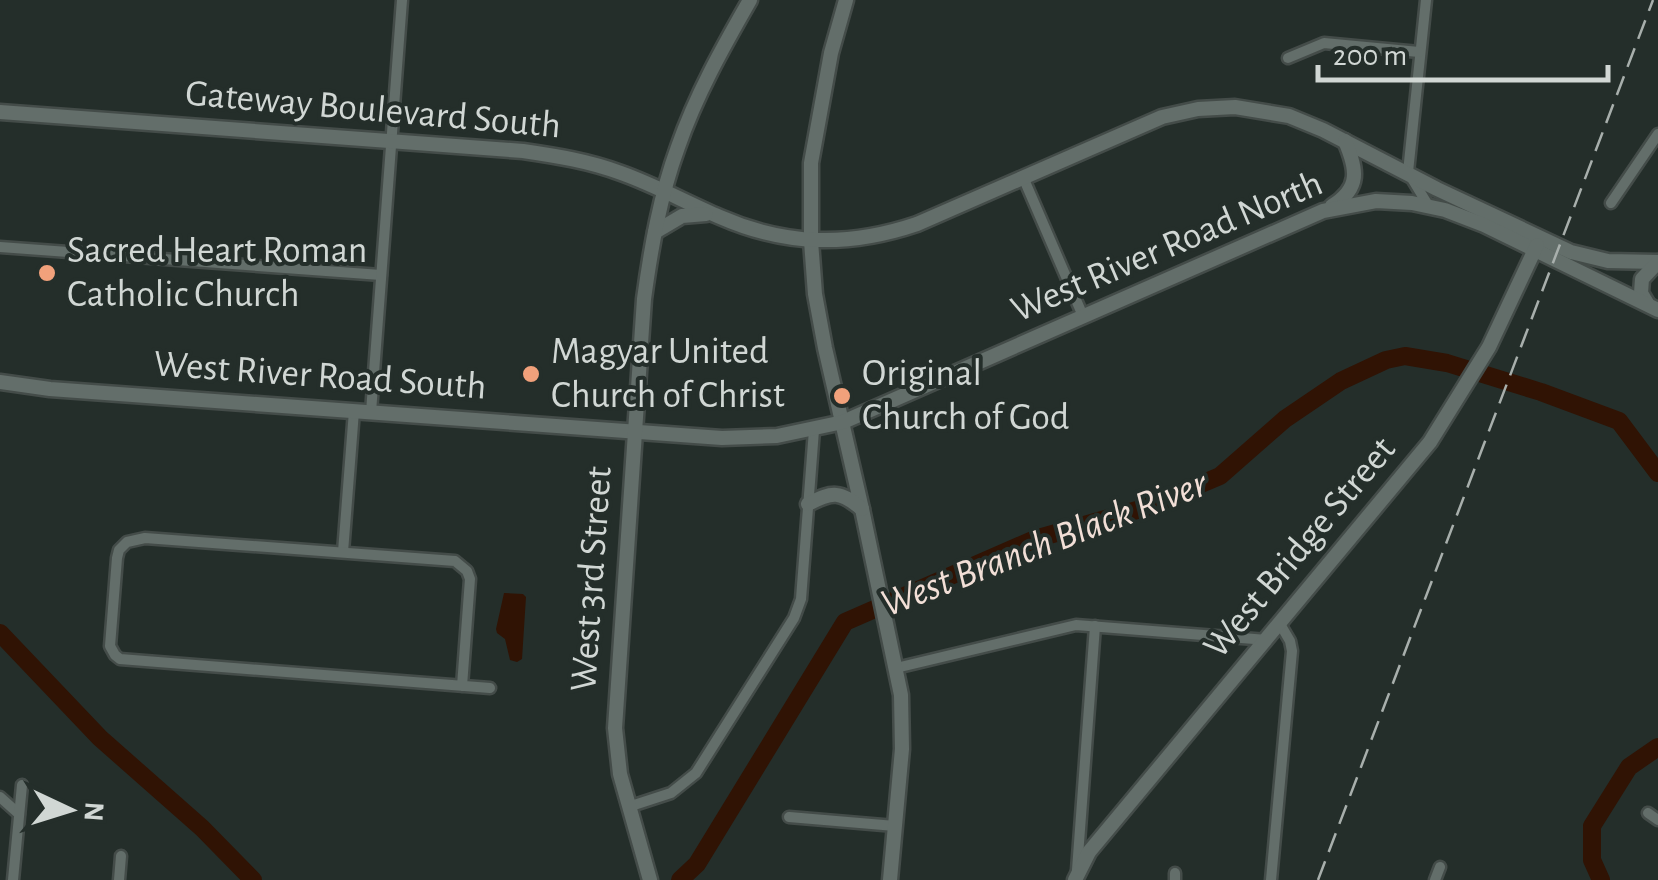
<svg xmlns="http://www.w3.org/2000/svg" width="1658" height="880" font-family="'Alegreya Sans',sans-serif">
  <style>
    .water { fill: #301304 }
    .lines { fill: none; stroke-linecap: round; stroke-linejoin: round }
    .river { stroke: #301304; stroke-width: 18 }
    .street-casing { stroke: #444c49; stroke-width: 15 }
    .secondary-casing { stroke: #444c49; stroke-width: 19 }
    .street { stroke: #636e6a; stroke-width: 10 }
    .secondary { stroke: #636e6a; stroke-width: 14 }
    .rail { stroke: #a8afac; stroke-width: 2.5; stroke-dasharray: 20 10; stroke-linecap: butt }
    .poi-dot { fill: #f1a17b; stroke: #242e2a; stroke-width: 4 }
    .labels { text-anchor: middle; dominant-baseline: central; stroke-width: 8; stroke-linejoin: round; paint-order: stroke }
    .street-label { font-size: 38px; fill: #d1d7d4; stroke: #242e2a }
    .poi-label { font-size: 38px; fill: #d1d7d4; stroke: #242e2a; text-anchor: start }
    .water-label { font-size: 40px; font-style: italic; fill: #f2dfd7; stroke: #242e2a }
  </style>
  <rect width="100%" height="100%" fill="#242e2a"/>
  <path class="water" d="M504,593L523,594L526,597L522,659L517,662L510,660L505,639L497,633L496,629Z"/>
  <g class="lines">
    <g class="river">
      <path d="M0,633L100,738L202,828L253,880"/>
      <path d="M680,880L697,864L845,622L1035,539L1144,508L1220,476L1285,419L1341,381L1386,360L1405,356L1447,363L1541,392L1619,421L1658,473"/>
      <path d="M1601,880L1592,860V826L1629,767L1658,747"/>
    </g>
    <g class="street-casing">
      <g id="street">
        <path d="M1426,0L1408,172L1428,205"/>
        <path d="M1288,58L1324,43L1419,52"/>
        <path d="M1023,177L1083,316"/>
        <path d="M1611,203L1658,134"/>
        <path d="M0,247L381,275"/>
        <path d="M371,412L402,0"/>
        <path d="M343,552L354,411"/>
        <path d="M896,668L1076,625L1267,640"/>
        <path d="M462,686L470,579L467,571L455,561L145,538L127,542L119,550L117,558L110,646L115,655L120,659L490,688"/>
        <path d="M0,797L19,814"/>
        <path d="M628,807L671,793L696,773L794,618L801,599L814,430"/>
        <path d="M1648,813L1658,820"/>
        <path d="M789,817L895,826"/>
        <path d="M1077,870L1095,626"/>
        <path d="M13,880L22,785"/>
        <path d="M119,880L121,856"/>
        <path d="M1175,880V873"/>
        <path d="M1271,880L1292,651L1290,641L1280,624"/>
        <path d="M1435,880L1440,867"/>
      </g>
    </g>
    <g class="secondary-casing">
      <g id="secondary">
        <path d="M846,0L831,53L811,163V241L815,294L825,348L862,509L901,695L902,749L890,880"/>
        <path d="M0,112L523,151C557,156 589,161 621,173C655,185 687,203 720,217C786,246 849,247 917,224L1162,117L1198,109L1235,107L1289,116L1323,130L1437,189L1571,252L1608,261L1658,262"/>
        <path d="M1332,206C1361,188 1357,169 1345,141"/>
        <path d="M655,232L682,216L706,214"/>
        <path d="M1647,303L1641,293L1642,279L1658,262"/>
        <path d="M0,382L50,389L722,438L777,436L843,422L1323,211L1376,201L1412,203L1445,210L1484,225L1658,310"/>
        <path d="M808,504C833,491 840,491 862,509"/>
        <path d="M650,880L620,774L615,728L644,299C651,248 660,196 678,147C696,95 723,47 750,0"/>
        <path d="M1075,880L1089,852L1430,442L1489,347L1537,245"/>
      </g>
    </g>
    <use href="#street" class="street"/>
    <use href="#secondary" class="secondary"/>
    <path class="rail" d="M1318,880L1653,0"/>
  </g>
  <g class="poi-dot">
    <circle cx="47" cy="273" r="10"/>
    <circle cx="531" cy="374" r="10"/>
    <circle cx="842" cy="396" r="10"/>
  </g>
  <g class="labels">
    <g class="street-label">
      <text transform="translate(373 110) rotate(5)">Gateway Boulevard South</text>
      <text transform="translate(1167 247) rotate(-23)">West River Road North</text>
      <text transform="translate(320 376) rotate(4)">West River Road South</text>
      <text transform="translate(1300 548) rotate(-50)">West Bridge Street</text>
      <text transform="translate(592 579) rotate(-86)">West 3rd Street</text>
    </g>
    <g class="poi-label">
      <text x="67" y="251">Sacred Heart Roman<tspan x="67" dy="44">Catholic Church</tspan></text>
      <text x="551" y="352">Magyar United<tspan x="551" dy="44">Church of Christ</tspan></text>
      <text x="862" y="374">Original<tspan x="862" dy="44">Church of God</tspan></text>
    </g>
    <g class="water-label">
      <text transform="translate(1044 544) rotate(-21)">West Branch Black River</text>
    </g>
  </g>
  <g transform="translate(70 810) rotate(94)" stroke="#242e2a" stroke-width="8" paint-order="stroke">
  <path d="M0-8L18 38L0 25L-18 38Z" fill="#d1d7d4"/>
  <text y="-15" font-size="28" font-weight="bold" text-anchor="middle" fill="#d1d7d4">N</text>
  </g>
  <path d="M1318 65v15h290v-15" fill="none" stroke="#d1d7d4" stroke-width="5"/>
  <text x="1333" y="65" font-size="30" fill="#d1d7d4" stroke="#242e2a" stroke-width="8" paint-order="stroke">200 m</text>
</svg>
